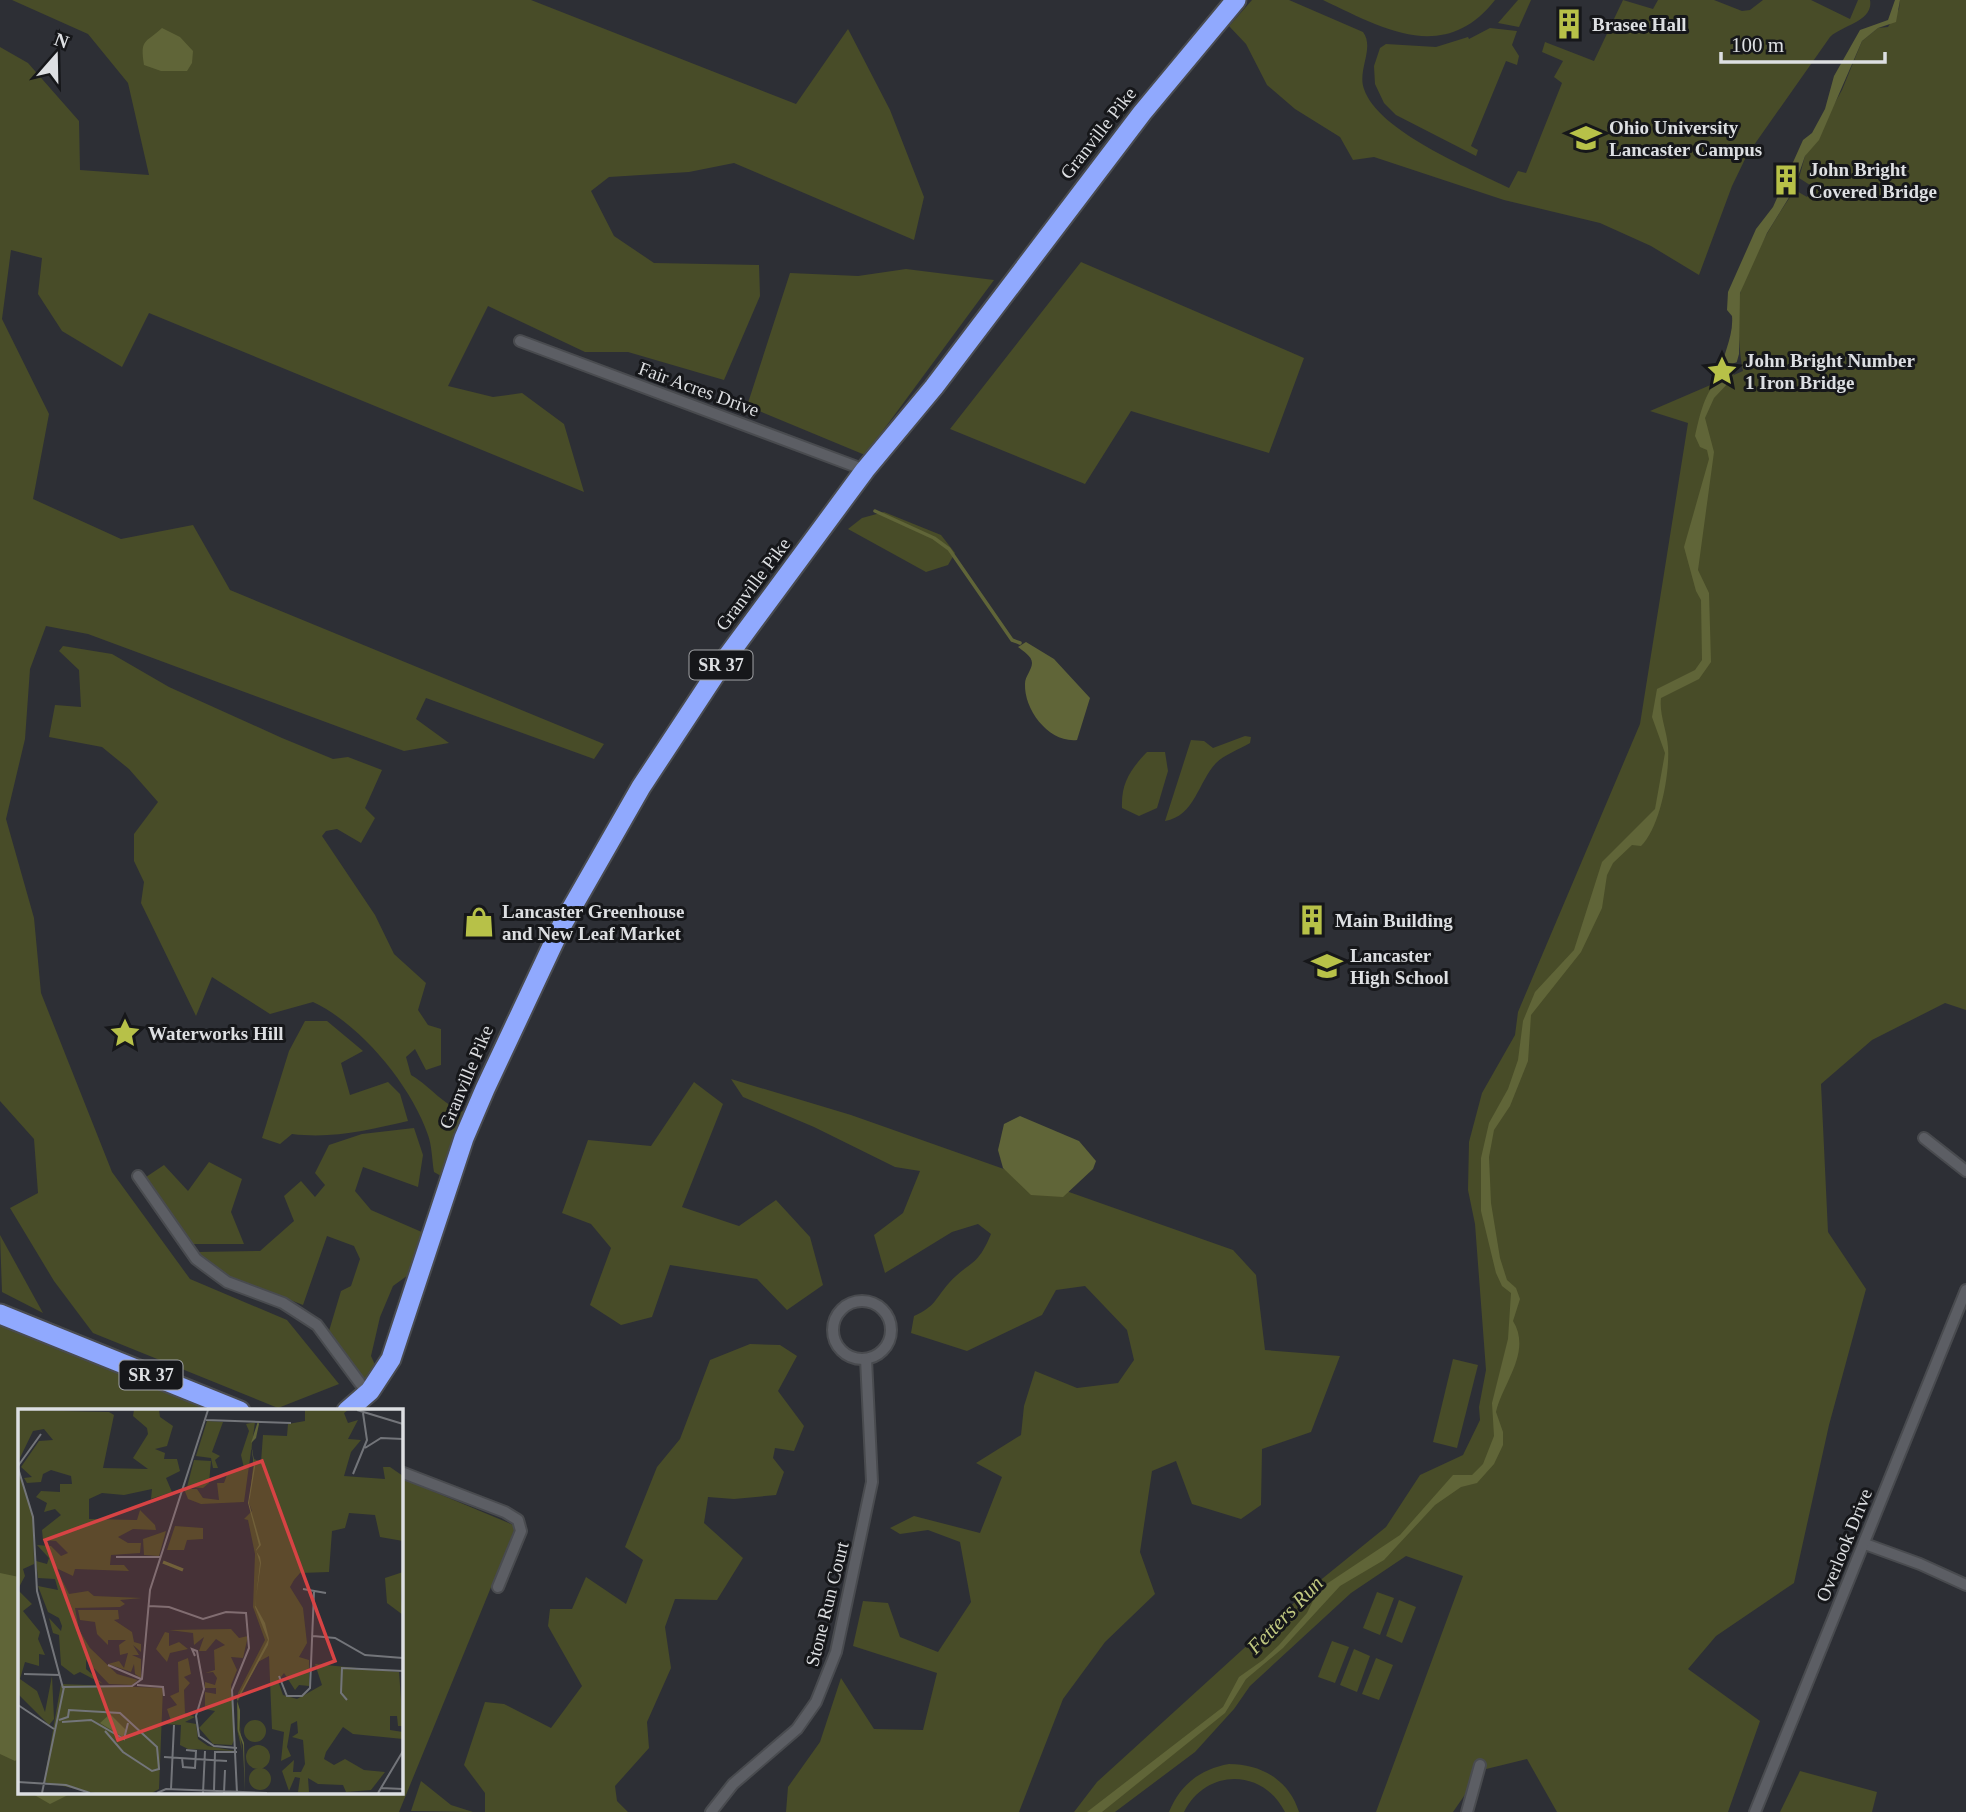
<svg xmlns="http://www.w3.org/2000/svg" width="1966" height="1812" font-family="'Times New Roman',serif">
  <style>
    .green { fill: #484c28 }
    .water { fill: #606538 }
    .pier { fill: #2d2f35 }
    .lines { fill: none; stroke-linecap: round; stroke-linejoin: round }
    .stream { stroke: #606538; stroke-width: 3.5 }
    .street-casing { stroke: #494b4f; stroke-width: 14 }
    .highway-casing { stroke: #494b4f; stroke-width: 23 }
    .street { stroke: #5c5e64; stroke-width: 10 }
    .highway { stroke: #90a9fe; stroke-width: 19 }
    .labels { text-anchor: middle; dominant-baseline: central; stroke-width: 6; stroke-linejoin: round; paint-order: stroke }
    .shield { fill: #16171a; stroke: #a1a3a6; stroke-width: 2 }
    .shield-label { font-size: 18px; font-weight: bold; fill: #dddfe2 }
    .poi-label { font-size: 19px; font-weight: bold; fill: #dddfe2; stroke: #16171a; text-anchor: start }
    .street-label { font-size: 19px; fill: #dddfe2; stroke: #16171a }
    .water-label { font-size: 21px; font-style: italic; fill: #c1c980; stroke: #16171a }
    .inset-river { fill: none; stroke: #606538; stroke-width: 3.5 }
    .inset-road { fill: none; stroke: #73757a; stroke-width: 2 }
    .view { fill: #d74344; fill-opacity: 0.15; stroke: #d74344; stroke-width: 3.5 }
    .inset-edge { fill: none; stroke: #dddfe2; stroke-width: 3.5 }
  </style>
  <rect width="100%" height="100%" fill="#2d2f35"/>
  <g class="green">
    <path d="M12,0H531L796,104L848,29L890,110L924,197L914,240L734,163L689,172L609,177L591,191L614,236L654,263L759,265L760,296L724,380L628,352H585L488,306L448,386L493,397L522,393L564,424L584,492L149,313L122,367L62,331L38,294L42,258L11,250L2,319L49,414L33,499L121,539L193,525L230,590L604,744L594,759L426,698L416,719L449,743L404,751L88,634L46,626L30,669L25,739L6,819L34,918L41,993L112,1172L190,1279L287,1320L339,1384L278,1408L93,1333L54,1281L10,1208L38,1193L34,1139L0,1101V47L28,63L79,121L80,170L149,175L128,83L88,34Z"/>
    <path d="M1252,0H1289L1363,32C1375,48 1357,70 1364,89C1378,131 1469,168 1509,188L1518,171L1526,173L1562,83L1554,77L1563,61L1542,52L1545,42L1594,61L1623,0L1653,9L1658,0H1714L1742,11L1750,10L1763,0H1811L1850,19L1858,0H1870C1874,21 1843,25 1830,37L1747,155L1732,186L1699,275L1651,246L1600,223L1504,200L1374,157L1353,160L1340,137L1295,109L1267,85L1246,44L1229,26Z"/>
    <path d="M1323,0H1495C1444,65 1382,28 1323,0Z"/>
    <path d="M1518,0H1531L1519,27L1498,23Z"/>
    <path d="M1900,0H1966V1010L1945,1003L1872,1040L1821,1084L1828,1232L1866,1289L1829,1425L1794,1583L1716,1636L1688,1669L1760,1721L1728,1812H1557L1527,1759L1482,1770L1453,1812H1376L1463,1576L1406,1556L1351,1593L1250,1686L1234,1709L1195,1752L1115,1812H1074L1097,1782L1307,1591L1386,1527L1420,1475L1463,1455L1480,1420L1479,1407L1486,1370L1475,1224L1468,1190L1469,1142L1482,1093L1515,1035L1518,1012L1640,724L1688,423L1650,411L1743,371C1739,354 1736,305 1741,290C1753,255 1773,221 1795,190L1807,197L1813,187L1799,178L1805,156L1842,90L1862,41L1878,28L1888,27L1899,9Z"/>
    <path d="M1490,28L1517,31L1512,45L1519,56L1517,65L1506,61L1471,146L1478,150L1476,156L1396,115L1384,103L1375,84L1374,66L1380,48L1386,44L1436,47L1468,37L1469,39Z"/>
    <path d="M1081,262L1304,358L1269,453L1131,411L1085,484L950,429Z"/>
    <path d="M906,269L994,280L865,455L747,406L790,273L858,276Z"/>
    <path d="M884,512L941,535L955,553L948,565L926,572L848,529L862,518Z"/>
    <path d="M63,646L112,654L169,687L282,738L333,759L348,757L382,770L365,808L375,818L361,843L337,829L326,831L322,836L375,915L394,954L426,983L418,1010L428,1025L441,1029V1065L426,1070L415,1049L406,1057L411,1075C434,1089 440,1103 465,1112L441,1176L434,1172C432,1160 432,1146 428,1135C411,1085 360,1024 313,1002L270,1014L212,977L196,1016L141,903L144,882L134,861V834L158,802L129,769L102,747L49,737L55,705L81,707L79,670L59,651Z"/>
    <path d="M1245,736L1251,737L1250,743C1240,749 1224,755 1216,763C1198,782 1195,816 1165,821L1191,740L1204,741L1213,748Z"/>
    <path d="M1147,752H1165L1168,771L1157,808L1139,816L1122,808C1121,783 1130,770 1147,752Z"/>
    <path d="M305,1021H327L363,1051L341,1063L350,1095L388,1082L400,1094L408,1121C368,1130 333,1139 292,1134L280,1144L262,1138L289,1051Z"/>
    <path d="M731,1079L851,1115L1233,1250L1256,1275L1265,1350L1340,1356L1311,1432L1262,1449L1261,1505L1241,1519L1192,1504L1176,1461L1152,1471L1140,1552L1155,1594L1105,1642L1063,1699L1019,1812H786L788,1787L820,1742L841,1678L874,1729L923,1730L937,1673L853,1646L863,1601L888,1603L900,1637L938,1652L971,1602L960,1542L928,1530L900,1534L890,1528L914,1516L980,1533L1002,1477L976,1463L1021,1435L1024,1406L1035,1371L1077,1388L1118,1383L1134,1360L1127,1330L1085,1286L1056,1290L1042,1315L967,1351L911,1333L914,1316C936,1306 934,1300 949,1283C970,1260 977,1268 991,1234L978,1224L952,1232L885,1273L874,1235L903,1213L920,1171L895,1167L814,1127L743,1097Z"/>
    <path d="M694,1082L723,1104L682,1207L739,1226L776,1200L810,1237L823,1285L787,1310L757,1279L670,1265L652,1317L621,1325L590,1305L611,1248L591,1224L562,1213L588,1140L651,1146Z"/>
    <path d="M414,1128L423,1155L418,1187L363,1167L355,1191L371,1210L424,1233L411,1273L393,1286L380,1317L371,1356L377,1369L363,1381L329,1331L341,1291L351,1286L360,1259L354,1246L327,1236L303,1305L214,1270L197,1252L260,1251L294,1221L284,1196L301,1181L315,1197L325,1185L315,1173L329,1145L362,1134Z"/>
    <path d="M209,1162L242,1179L231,1212L244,1244H191L146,1177L164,1165L188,1191Z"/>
    <path d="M0,1235L43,1313L2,1292Z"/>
    <path d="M0,1317L237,1411H19V1793H401V1478L516,1526L399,1812H0Z"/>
    <path d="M750,1344L780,1345L797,1356L778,1391L804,1426L794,1451L775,1448L773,1458L784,1472L776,1495L734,1499L708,1497L704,1523L743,1558L717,1600L675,1599L665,1627L671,1668L647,1722L649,1748L615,1786L617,1801L628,1812H485V1793L464,1765L485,1702L504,1704L551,1728L582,1686L548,1626L550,1609H572L586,1577L626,1604L643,1560L625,1547L657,1467L680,1439L710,1360Z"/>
    <path d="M1453,1359L1478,1365L1457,1448L1433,1442Z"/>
    <path d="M1377,1592L1394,1598L1380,1635L1363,1628Z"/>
    <path d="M1399,1600L1416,1607L1402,1643L1386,1636Z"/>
    <path d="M1332,1641L1349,1647L1335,1683L1318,1677Z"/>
    <path d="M1354,1649L1370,1656L1357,1692L1340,1685Z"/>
    <path d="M1376,1658L1393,1665L1379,1700L1362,1694Z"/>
    <path d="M1229,1764C1261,1764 1289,1780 1299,1812H1285C1263,1768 1206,1768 1184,1812H1169C1180,1785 1200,1769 1229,1764Z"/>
    <path d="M1800,1771L1877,1792L1872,1812H1780Z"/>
    <path d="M421,1781L451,1805L473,1812L411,1811Z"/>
  </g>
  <g class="water">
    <path d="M1895,0H1900L1896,22L1878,28L1862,41L1819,140L1805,156L1793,191L1767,233L1740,293L1739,354L1732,379L1714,398L1705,418L1714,452L1698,570L1709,593L1711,662L1699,679L1661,698C1659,714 1667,731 1668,747C1670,773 1660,828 1641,846L1632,845L1613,863L1607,875L1602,908L1581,952L1531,1015L1528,1061L1510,1106L1494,1130L1489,1157L1491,1203L1500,1258L1507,1280L1516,1288L1520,1299L1513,1321C1532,1352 1503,1382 1496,1412L1503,1432V1445L1494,1464L1477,1483L1461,1487L1435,1505L1384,1560L1340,1586L1283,1648L1246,1679L1225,1713L1102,1812H1087L1223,1707L1239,1677L1263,1660L1279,1645L1307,1613L1319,1589L1400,1535L1453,1475H1472L1483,1464L1494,1436L1492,1403L1508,1339L1511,1293L1502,1286L1496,1273L1481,1211V1158L1489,1123L1508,1089L1518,1060L1523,1021L1535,992L1574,950L1602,862L1655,809L1665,753L1652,717L1657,689L1695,670L1702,660L1701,600L1696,591L1684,547L1709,459L1707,450L1700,447L1695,436C1700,415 1704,392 1721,377C1721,355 1734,338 1732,316L1727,310L1728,292L1756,229L1773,207L1803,140L1812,133L1825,109L1834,76L1860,30L1888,20Z"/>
    <path d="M162,28L180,37L193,51L192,63L187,71H161L144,65C140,38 145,44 162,28Z"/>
    <path d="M1026,642L1054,659L1090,698L1077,740C1049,743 1024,710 1025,684C1025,676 1032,670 1032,663C1032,656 1023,651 1018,647Z"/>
    <path d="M1020,1116L1079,1141L1096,1161L1093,1169L1063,1197L1031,1195L1003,1168L998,1150L1004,1124Z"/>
    <path d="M0,1573L19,1577V1758L15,1761L0,1754Z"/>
    <path d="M31,1793H72L50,1804Z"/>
  </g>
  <path class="pier" d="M1741,361L1738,371L1715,377L1718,368Z"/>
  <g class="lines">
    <path class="stream" d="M875,511L934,538L949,549L1012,640L1020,643"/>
    <g class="street-casing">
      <g id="street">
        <path d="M520,341L865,470"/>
        <path d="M1924,1138L1966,1171"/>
        <path d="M138,1176L196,1259L227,1282L283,1303L317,1325L368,1394"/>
        <circle cx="862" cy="1330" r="29"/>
        <path d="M401,1472L505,1512L518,1520L521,1531L498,1587"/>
        <path d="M1865,1544L1920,1564L1966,1585"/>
        <path d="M711,1812L733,1784L797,1729L816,1702L836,1652L872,1482L866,1359"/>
        <path d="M1467,1812L1480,1765"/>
        <path d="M1755,1812L1966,1290"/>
      </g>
    </g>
    <g class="highway-casing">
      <g id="highway">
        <path d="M0,1314L240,1411"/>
        <path d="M347,1411L370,1391L391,1359L464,1138L485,1089L562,925L641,787L724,661L865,470L934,387L1142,113L1236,0"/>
      </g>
    </g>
    <use href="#street" class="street"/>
    <use href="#highway" class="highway"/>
  </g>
  <defs>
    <g id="building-bare" transform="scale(2.415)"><path d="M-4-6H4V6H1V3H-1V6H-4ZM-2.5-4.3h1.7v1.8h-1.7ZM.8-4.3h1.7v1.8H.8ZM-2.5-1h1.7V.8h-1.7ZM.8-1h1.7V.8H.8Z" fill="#b7c148" stroke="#16171a" stroke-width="2.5" paint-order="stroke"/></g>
    <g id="university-bare" transform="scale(2.415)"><path d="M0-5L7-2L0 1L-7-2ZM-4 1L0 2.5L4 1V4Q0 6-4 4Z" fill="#b7c148" stroke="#16171a" stroke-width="2.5" paint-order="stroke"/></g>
    <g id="sight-bare" transform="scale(2.415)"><path d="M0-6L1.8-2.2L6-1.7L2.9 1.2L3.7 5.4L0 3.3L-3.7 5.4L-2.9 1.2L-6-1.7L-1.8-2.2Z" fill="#b7c148" stroke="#16171a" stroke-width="2.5" paint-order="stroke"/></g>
    <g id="shop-bare" transform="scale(2.415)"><path d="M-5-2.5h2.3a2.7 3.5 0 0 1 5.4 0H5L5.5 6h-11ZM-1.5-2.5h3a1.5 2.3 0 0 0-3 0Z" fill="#b7c148" stroke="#16171a" stroke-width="2.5" paint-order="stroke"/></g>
    <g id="school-bare" transform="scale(2.415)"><path d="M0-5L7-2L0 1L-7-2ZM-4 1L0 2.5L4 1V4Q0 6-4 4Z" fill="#b7c148" stroke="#16171a" stroke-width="2.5" paint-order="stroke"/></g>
  </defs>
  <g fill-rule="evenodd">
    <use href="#building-bare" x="1569" y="24"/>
    <use href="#university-bare" x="1586" y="138"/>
    <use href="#building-bare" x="1786" y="180"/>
    <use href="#sight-bare" x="1722" y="371"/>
    <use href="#building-bare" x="1312" y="920"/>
    <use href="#shop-bare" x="479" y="922"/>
    <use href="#school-bare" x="1327" y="966"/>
    <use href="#sight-bare" x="125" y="1033"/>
  </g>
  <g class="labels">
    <g class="shield">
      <rect x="689.5" y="650.5" width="63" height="29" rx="5"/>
      <rect x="119.5" y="1360.5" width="63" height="29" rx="5"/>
    </g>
    <g class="shield-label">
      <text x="721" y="665">SR 37</text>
      <text x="151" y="1375">SR 37</text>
    </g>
    <g class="poi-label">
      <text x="1592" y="24">Brasee Hall</text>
      <text x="1609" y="127">Ohio University<tspan x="1609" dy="22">Lancaster Campus</tspan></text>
      <text x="1809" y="169">John Bright<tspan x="1809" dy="22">Covered Bridge</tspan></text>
      <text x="1745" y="360">John Bright Number<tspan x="1745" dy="22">1 Iron Bridge</tspan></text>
      <text x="502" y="911">Lancaster Greenhouse<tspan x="502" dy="22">and New Leaf Market</tspan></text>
      <text x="1335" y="920">Main Building</text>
      <text x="1350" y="955">Lancaster<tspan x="1350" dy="22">High School</tspan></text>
      <text x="148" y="1033">Waterworks Hill</text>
    </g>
    <g class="street-label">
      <text transform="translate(1098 133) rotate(-52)">Granville Pike</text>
      <text transform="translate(699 389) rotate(20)">Fair Acres Drive</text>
      <text transform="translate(753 584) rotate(-53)">Granville Pike</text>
      <text transform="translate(466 1077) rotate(-67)">Granville Pike</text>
      <text transform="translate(1844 1545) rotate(-68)">Overlook Drive</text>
      <text transform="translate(827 1604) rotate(-76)">Stone Run Court</text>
    </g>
    <g class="water-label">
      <text transform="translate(1285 1615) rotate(-46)">Fetters Run</text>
    </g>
  </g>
  <g transform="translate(18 1409)">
    <rect width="385" height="385" fill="#2d2f35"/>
    <path d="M0,1L91,3L96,6L85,59L130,60L115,49L130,25L129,19L115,7L116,1H141L142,8L155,17L149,37L137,40L147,44L146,50H159L162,62L148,69L154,83L133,90L134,80L106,86L84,84L71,90V110L119,111L122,101L137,116L138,121L115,120L100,128L110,134H123L122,144L93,146L92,156H106L111,162L57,160L55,167L38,159L51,185L70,182L76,187L124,189L102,191L107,195L102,198L57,199L61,221L72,239L99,265L120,271L114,276L91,275L68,251V260L85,275L62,263L56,266L43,256L41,226L35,224L31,209L43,222L44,217L41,209L30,203L20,177L40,181L37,170L20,169L18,152L29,155L31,149L19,136L33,137L43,147L50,144L38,132L25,131L24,121L43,106L37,100L26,103L29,94L18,88L23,82L42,83V75H54L53,67L33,61L25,65L23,73L9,74L6,69L14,68L3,58L21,32L35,31L26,20L15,22L0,53ZM287,1H330L326,4L330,14L340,11L330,30L343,31L333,43L326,67L367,70L365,58H372L385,67V132L362,128L357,106L331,104L327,119L314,122L311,163L282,164L276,171L272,178L285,199L289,234L281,248L291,251V277L281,276L277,281L266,264L260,272L265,286L279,290L304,276L297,255L381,263L385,317H380L379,307H372V321L385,323V330L335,325L325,318L308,343L306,350L316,356L327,350L346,361L367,363L353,381L328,383L325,376L300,375L290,369L291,383H280L282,369L277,368L271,382L264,362L276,351L275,363H283L287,355L285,331L274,328L280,324L279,312L273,315L269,338L273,347L263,352L266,323L254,320L251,247L240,253L220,292L224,342L219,320L220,284L247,231L235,198L237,145L230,111L226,110L234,102L231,94L236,50L243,53L245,26L269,27L270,15L287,12ZM189,12L205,13L194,43L202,47L197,51L200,59H195L193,49L178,47ZM237,13L226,93L183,95L170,90L166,80H179L185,89L201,91L199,74H206L210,63L226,59L223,46L231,22L228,15ZM176,51L193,52L191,74L185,79L169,78ZM0,56L15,108L16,155L5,160L7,167L0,180ZM157,117L185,119V130L169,131L166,141H149ZM148,122L141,147L126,146L125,130ZM385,163L383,188L385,206L369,194L367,169ZM0,181L14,195L5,202L22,223L20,230L27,246L21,245V257L7,253L2,270L19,282L27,303L34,267L36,310L31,316L0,285ZM60,201H100L101,210L96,211L114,223L116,233L123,235V243L115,236L121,246H114L123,250V269L117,265L116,255L113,263L90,255L101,252L106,259L110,244L102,246L101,236L108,231H90V236L79,225L77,213L62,211ZM213,220L221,229L230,227L225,249L213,248L219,261L213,276L217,329L214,336L195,335L181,319L197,302L187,300V283L198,285V279H187V273L197,276L199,269L195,263L187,264L197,261L196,241L207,236L198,230L188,242H181L186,228L176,236L175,224L151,221ZM147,223L151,224V237L161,233L170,240L152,244L149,253L138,240ZM170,249L173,265L166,268L172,274L166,281L167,304L177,308L167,313L178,315L180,330L190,337L217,342L170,340L162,336L163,316L145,315L153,312L149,300L159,296L152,287L161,283L160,253ZM43,275L145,279L141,380L134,384H77L26,373ZM226 322a11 11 0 1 1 22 0a11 11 0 1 1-22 0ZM228 348a12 12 0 1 1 24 0a12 12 0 1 1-24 0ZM231 370a11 11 0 1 1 22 0a11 11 0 1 1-22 0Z" fill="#484c28"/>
    <path d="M240,12L241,15L238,29L233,34L237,58L231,94L243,136L238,142L242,148L243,154L237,196L247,214L251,230L250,236L219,292L222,301V309L221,321L226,334L227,384L225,336L220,322L219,290L250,231L237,198L242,154L238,141L241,136L230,94L236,57L233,34ZM92,305L108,321L105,328L82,314Z" fill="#606538"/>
    <path class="inset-river" d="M145,153L165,161"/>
    <path class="inset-road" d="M339,1L385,15M188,11L273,14M347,39L363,29L385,30M0,57L23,25M0,59L15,108L19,182L45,279M335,65L349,31L345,4M98,148H142M285,180L308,184M131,197L151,198L185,210L208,203L228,204L231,239L214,281L219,384M295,227L317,229L347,246L385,249M177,247L174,240L179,242L186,280L178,307L181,327L196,337L219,339M90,256L123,270M6,265L42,266M261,267L269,287H284L292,279L296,183M119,276L145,278L146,287M329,291L323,284L324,259L385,262M0,296L36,320M41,311L50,308L51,301L102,304L139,338L141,360L134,362L105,343L87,322M44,313L73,311L106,330L110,314M146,348L209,352M164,349L165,358L177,359L178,342L168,341M0,373L48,376L72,384M363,379L385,380M153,380L156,316M196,382L197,343H219M24,384L46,278L114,277L124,270L132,181L190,1M139,384L148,380L249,384M185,384L187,342M206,384L207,361M360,384L385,342"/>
    <path class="view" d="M244,52L317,252L100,331L27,131Z"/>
    <rect width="385" height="385" class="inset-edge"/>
  </g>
  <g transform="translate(56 56) rotate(20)" stroke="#16171a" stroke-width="5" paint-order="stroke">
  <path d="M0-5L12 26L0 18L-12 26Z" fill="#dddfe2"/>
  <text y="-10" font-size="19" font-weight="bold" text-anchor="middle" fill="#dddfe2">N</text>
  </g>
  <path d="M1721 52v10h164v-10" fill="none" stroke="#dddfe2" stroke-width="3.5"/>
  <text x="1731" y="52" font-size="21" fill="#dddfe2" stroke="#16171a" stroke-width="5" paint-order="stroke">100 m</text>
</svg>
